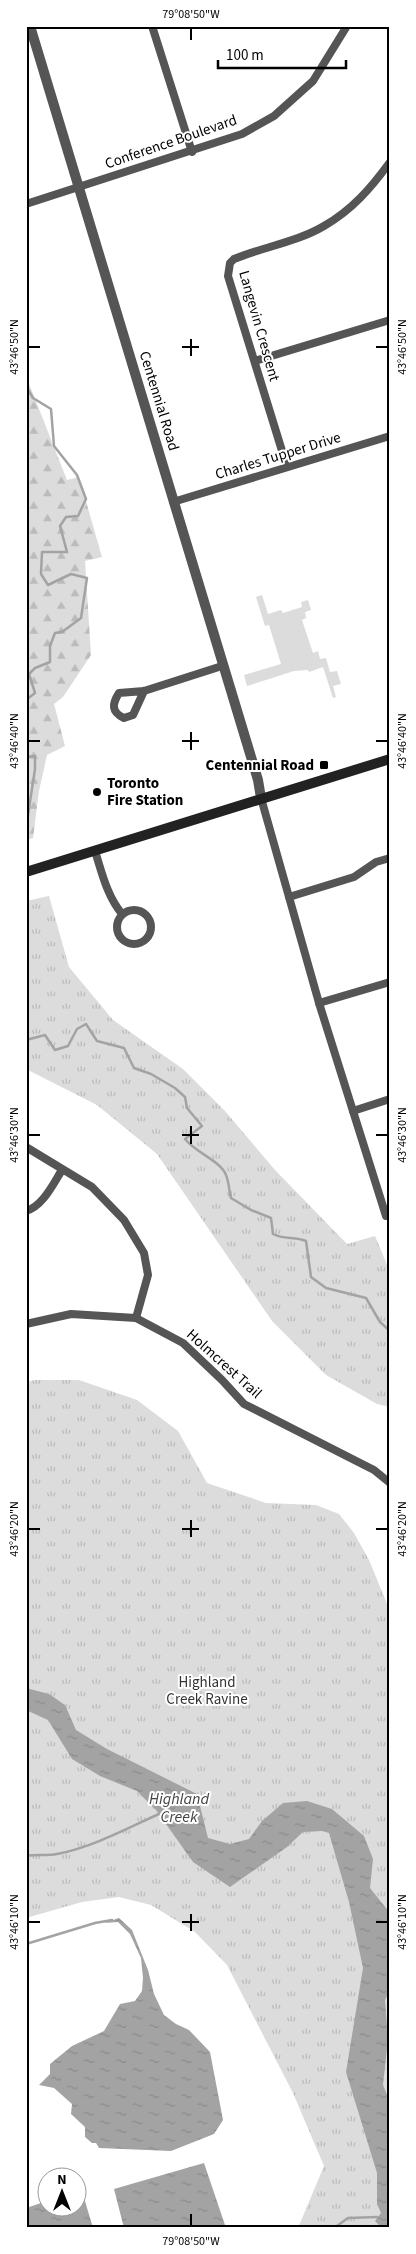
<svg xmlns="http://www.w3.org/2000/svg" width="416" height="2254" font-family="'Source Sans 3',sans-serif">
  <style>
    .green { fill: #dcdcdc }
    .forest { fill: url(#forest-firs) }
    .park { fill: url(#park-tufts) }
    .water { fill: url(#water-ripples) }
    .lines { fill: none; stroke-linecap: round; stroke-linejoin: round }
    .stream { stroke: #a3a3a3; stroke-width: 2.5 }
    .minor { stroke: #555; stroke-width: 8 }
    .tertiary { stroke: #555; stroke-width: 10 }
    .secondary { stroke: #222; stroke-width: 10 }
    .ticks { fill: none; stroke: #000; stroke-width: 2 }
    .poi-dot { fill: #000; stroke: #fff; stroke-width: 2 }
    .labels { text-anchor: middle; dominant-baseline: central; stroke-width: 4; stroke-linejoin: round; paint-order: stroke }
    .street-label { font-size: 15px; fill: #000; stroke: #fff }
    .poi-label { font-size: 15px; font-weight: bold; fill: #000; stroke: #fff; text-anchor: end }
    .park-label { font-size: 15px; fill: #333; stroke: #fff }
    .water-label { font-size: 16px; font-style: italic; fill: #444; stroke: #fff }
    .neatline { fill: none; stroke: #000; stroke-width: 2 }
    .ticks-label { font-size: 12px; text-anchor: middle; fill: #000 }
  </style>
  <defs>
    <pattern id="forest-firs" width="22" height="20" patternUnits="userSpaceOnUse" patternTransform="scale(1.25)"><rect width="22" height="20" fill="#dcdcdc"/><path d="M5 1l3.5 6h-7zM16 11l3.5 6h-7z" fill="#bbb"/></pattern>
    <pattern id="park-tufts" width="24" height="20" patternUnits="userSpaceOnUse" patternTransform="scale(1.25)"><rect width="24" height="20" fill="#dcdcdc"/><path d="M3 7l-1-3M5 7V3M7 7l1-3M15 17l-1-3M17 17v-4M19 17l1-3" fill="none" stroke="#bbb"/></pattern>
    <pattern id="water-ripples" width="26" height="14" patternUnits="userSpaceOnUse" patternTransform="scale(1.25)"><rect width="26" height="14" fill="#a3a3a3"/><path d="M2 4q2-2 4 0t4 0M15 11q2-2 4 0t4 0" fill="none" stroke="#8b8b8b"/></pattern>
  </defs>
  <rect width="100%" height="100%" fill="#fff"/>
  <path class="green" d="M262,595L268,614L281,610L283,613L302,607L301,602L308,600L311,610L305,612L306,618L302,620L313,653L318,651L320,659L326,658L330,672L337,671L341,684L333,686L336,697L333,698L323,667L309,672L308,670L294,671L247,686L244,675L281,664L269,625L265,626L256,597Z"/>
  <path class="forest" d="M26,376L67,480L79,477L102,557L85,561L91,655L63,697L54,704L65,746L47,755L39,791L33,838L26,840Z"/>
  <g class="park">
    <path d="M49,896L69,967L113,1020L183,1069L225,1111L275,1170L347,1244L375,1236L390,1272V1407L377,1404L326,1375L272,1321L157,1154L97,1105L26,1069V901Z"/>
    <path d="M35,1380H79L137,1400L178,1431L207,1483L266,1503L316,1505L339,1514L354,1533L369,1560L390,1611V2228H298L324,2166L293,2093L227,1965L195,1932L151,1905L119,1897L82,1902L26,1918V1382Z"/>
  </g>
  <g class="water">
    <path d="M26,1688L49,1694L65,1705L76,1730L107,1749L197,1794L208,1838L230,1844L249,1839L262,1821L283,1803L307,1801L332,1809L364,1836L373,1859L370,1888L390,1913V1990L385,2000L388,2039L383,2085L390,2102V2228H382L375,2221L381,2213L377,2204V2173L346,2072L363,1968L349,1902L329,1833L322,1831L303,1832L287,1847L230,1887L193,1862L156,1810L137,1791L100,1776L72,1759L48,1720L26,1710Z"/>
    <path d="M119,1918L132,1930L148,1970L154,1994L164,2015L176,2024L189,2030L210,2052L223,2120L214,2134L171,2151L99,2148L96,2143H92L85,2137V2127L71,2114L72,2104L54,2088L39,2085L50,2074V2064L72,2046L104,2031L120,2004L135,2001L142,1991L143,1978L141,1958L130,1934L118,1922L104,1923Z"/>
    <path d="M204,2163L226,2228H124L114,2189Z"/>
    <path d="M82,2191L93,2228H26V2208L47,2201L48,2206H78V2192Z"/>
  </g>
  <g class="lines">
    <g class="stream">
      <path d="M26,386L33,398L51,409L54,446L77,475L86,499L78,516L66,517L60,526L67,552H42L41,574L48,585L71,574L87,578L81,618L62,632L55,633L50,646V662L35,668L29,674L35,693L26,700"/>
      <path d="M26,757L35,756V769L26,828"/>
      <path d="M26,1040L45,1035L55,1050L68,1046L77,1029L86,1024L97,1041L124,1048L134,1068L151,1074L175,1088L185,1097L187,1108L202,1126L185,1139C196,1153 221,1161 226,1175C229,1182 229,1191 231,1198L251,1210L271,1218L273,1234C284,1240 295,1236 306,1241L311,1277L326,1288L366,1298L380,1322L390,1331"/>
      <path d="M26,1856C37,1854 47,1856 57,1854C93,1847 128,1828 161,1813"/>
      <path d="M26,1944L95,1923L112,1920"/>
      <path d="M334,2228L348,2218L377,2217"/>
    </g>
    <g class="minor">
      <path d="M152,26L192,152"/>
      <path d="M26,204L242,134L274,116L313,81L347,26"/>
      <path d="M255,361L390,320"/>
      <path d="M287,467L228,276L230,263L234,259C263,247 297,242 324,226C352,210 371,188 390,162"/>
      <path d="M173,502L390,436"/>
      <path d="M144,691L133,715L124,718C111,712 112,704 119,693L144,691L222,666"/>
      <path d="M261,798L319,1003L386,1216H390"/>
      <path d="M95,851C102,873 107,896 122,914"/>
      <path d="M289,897L354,877L376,862L390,858"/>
      <circle cx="134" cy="927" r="17"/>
      <path d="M319,1003L390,982"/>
      <path d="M353,1111L390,1099"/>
      <path d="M26,1147L92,1187L124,1220L144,1253L148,1275L136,1318"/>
      <path d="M26,1211C43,1206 53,1184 62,1170"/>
      <path d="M26,1324L71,1314L136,1318L183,1343L222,1380L244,1404L374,1470L390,1483"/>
    </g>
    <path class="tertiary" d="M30,26L258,780L261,798"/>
    <path class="secondary" d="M26,872L390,759"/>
  </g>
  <path class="ticks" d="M191,28V40M191,339V356M28,347H40M182,347H199M376,347H388M191,732V750M28,741H40M182,741H199M376,741H388M191,1126V1144M28,1135H40M182,1135H199M376,1135H388M191,1520V1537M28,1529H40M182,1529H199M376,1529H388M191,1914V1931M28,1922H40M182,1922H199M376,1922H388M191,2214V2226"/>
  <g class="poi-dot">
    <rect x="319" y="760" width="10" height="10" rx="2.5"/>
    <circle cx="97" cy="792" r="5"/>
  </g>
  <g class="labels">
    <g class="street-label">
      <text transform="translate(171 142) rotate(-19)">Conference Boulevard</text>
      <text transform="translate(259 326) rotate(74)">Langevin Crescent</text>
      <text transform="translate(159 401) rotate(73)">Centennial Road</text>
      <text transform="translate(278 456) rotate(-17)">Charles Tupper Drive</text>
      <text transform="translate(224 1364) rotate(42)">Holmcrest Trail</text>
    </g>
    <g class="poi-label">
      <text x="314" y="765">Centennial Road</text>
      <text x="107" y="783" text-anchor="start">Toronto<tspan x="107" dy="17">Fire Station</tspan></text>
    </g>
    <g class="park-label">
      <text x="207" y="1682">Highland<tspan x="207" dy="17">Creek Ravine</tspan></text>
    </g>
    <g class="water-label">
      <text x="179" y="1799">Highland<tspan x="179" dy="18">Creek</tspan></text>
    </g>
  </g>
  <rect width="416" height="2254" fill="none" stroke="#ffffff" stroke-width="55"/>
  <g transform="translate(62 2192)"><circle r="24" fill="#ffffff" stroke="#999999"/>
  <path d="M0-4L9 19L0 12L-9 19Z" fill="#000000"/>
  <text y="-8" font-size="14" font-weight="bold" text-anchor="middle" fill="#000000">N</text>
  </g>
  <path d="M218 60v8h128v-8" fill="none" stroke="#000000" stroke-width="2.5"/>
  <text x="226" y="60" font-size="15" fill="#000000" stroke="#ffffff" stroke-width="4" paint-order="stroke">100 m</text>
  <rect x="28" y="28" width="360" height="2198" class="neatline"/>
  <g class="ticks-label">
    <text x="191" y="18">79°08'50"W</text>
    <text transform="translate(14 347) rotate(-90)" y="4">43°46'50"N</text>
    <text transform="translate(402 347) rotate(-90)" y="4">43°46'50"N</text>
    <text transform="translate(14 741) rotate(-90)" y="4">43°46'40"N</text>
    <text transform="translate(402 741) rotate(-90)" y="4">43°46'40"N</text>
    <text transform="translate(14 1135) rotate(-90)" y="4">43°46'30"N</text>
    <text transform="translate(402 1135) rotate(-90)" y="4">43°46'30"N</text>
    <text transform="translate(14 1529) rotate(-90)" y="4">43°46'20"N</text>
    <text transform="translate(402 1529) rotate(-90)" y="4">43°46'20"N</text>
    <text transform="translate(14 1922) rotate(-90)" y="4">43°46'10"N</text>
    <text transform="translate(402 1922) rotate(-90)" y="4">43°46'10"N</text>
    <text x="191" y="2245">79°08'50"W</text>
  </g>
</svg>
